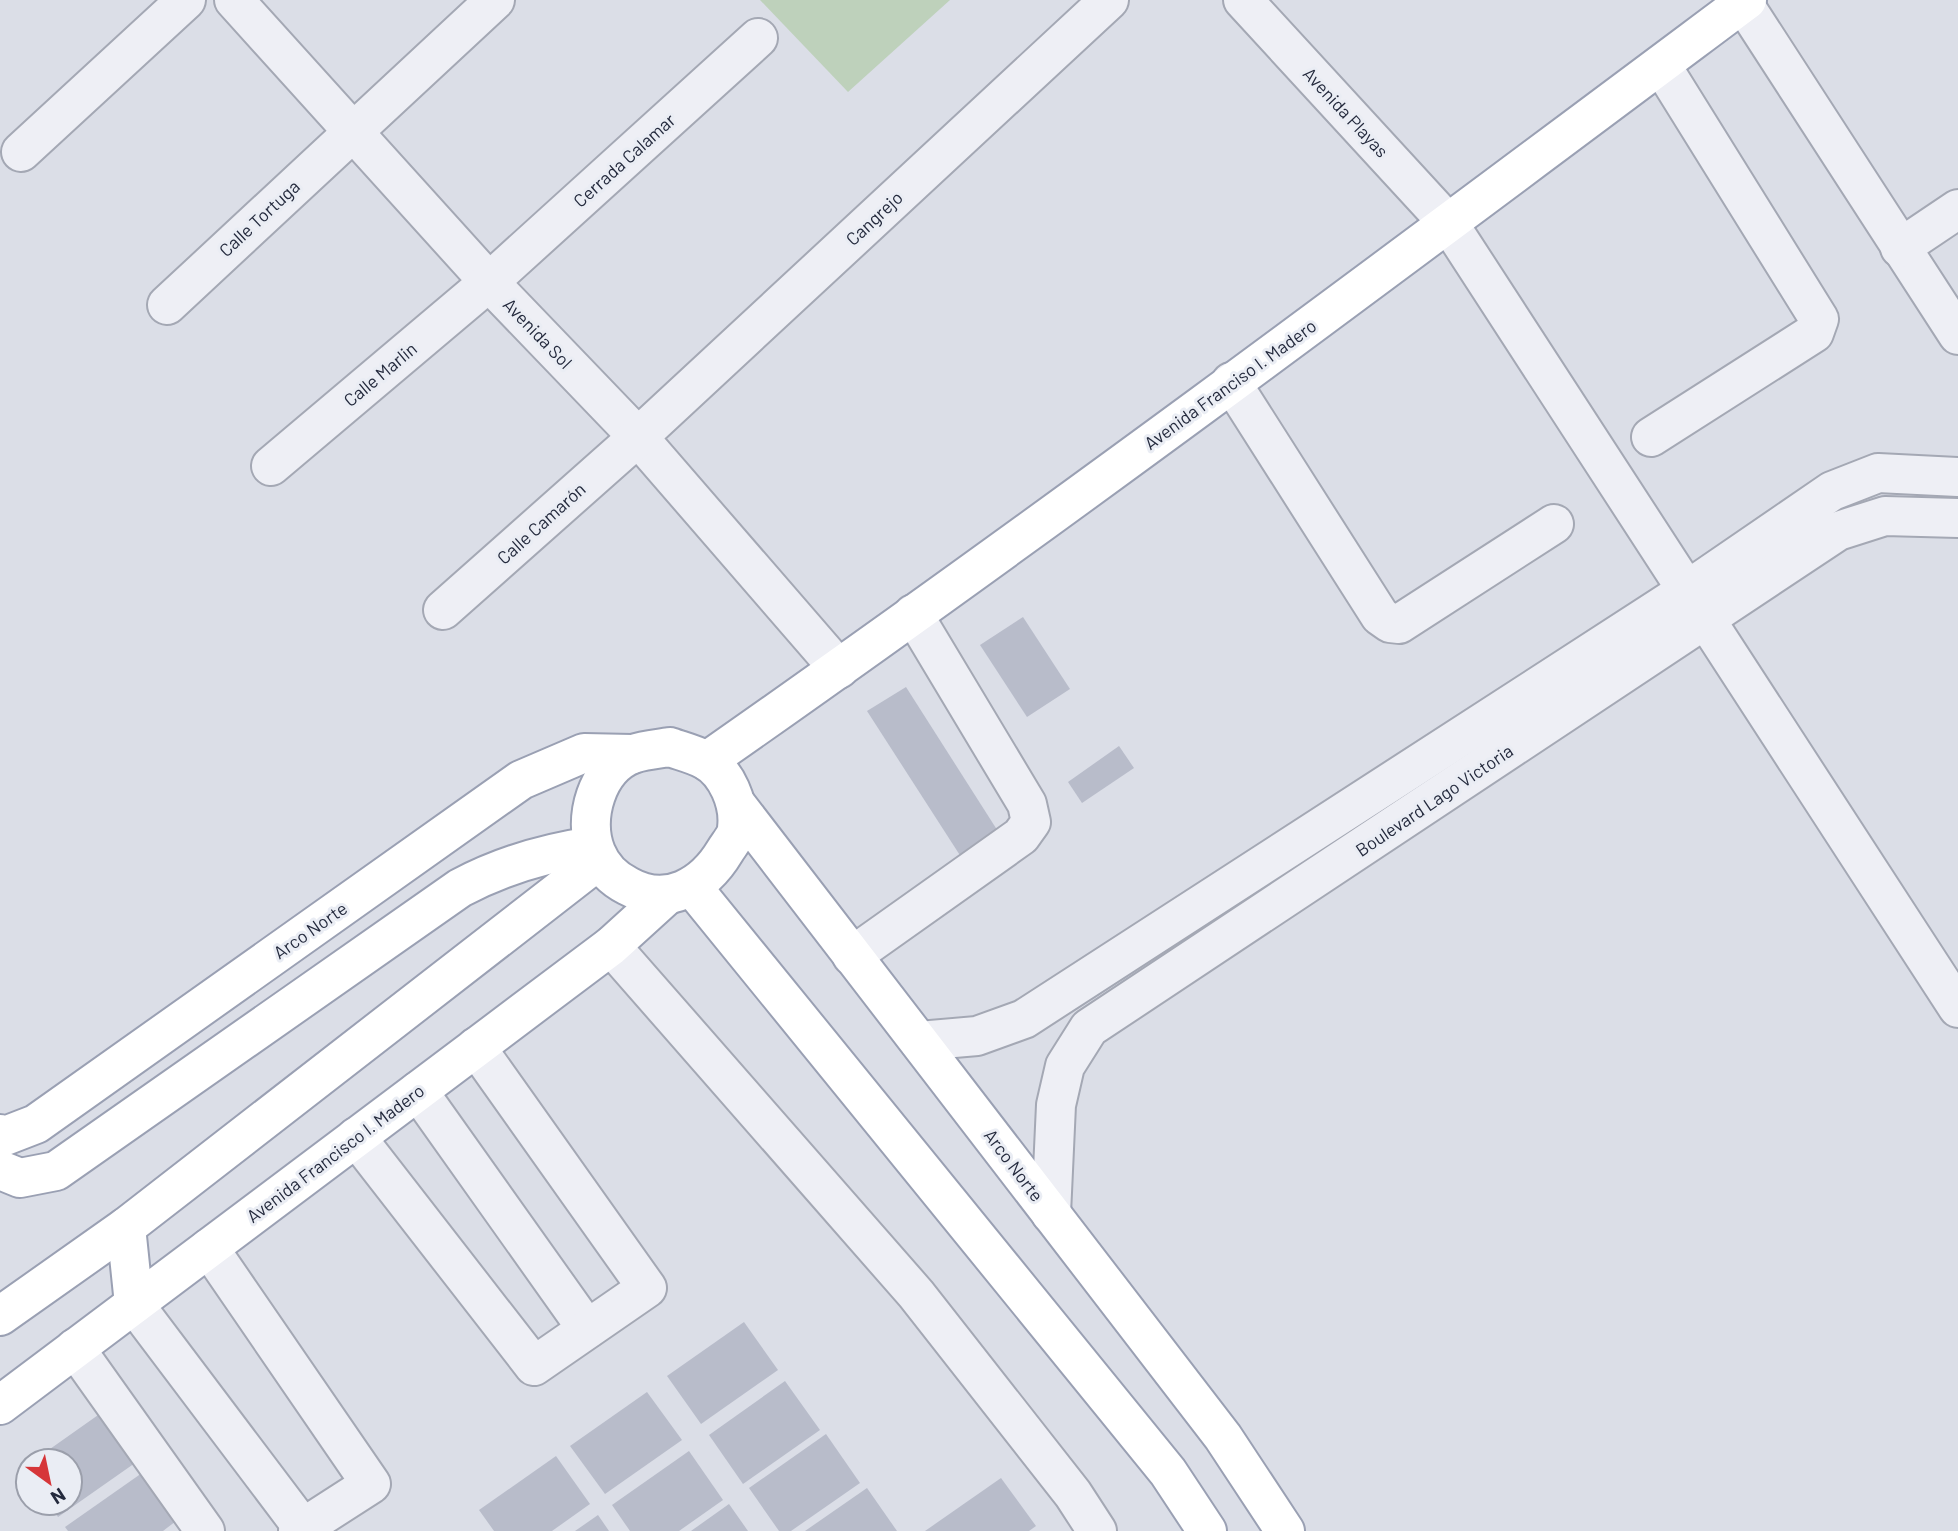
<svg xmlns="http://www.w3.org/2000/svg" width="1958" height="1531" font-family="Barlow,sans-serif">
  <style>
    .green { fill: #bed1bb }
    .building { fill: #b8bcca }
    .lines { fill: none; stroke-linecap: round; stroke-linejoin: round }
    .minor-casing { stroke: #a4a8b4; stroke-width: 42 }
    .major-casing { stroke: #9aa0b3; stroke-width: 42 }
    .minor { stroke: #eeeff5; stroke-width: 38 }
    .major { stroke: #fff; stroke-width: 38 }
    .labels { text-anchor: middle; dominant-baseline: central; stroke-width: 6; stroke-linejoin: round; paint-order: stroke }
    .street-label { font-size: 18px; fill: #242a3d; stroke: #eaedf4 }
  </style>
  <rect width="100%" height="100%" fill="#dbdee7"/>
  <path class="green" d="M760,0H950L848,92Z"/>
  <g class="building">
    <path d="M1023,617L1070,689L1027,717L980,645Z"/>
    <path d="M906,687L1001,836L963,860L867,711Z"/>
    <path d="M1119,746L1134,768L1082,803L1068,782Z"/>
    <path d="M744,1322L778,1370L701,1424L667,1376Z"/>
    <path d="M785,1381L820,1430L743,1484L709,1435Z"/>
    <path d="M647,1392L682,1440L605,1494L570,1446Z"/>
    <path d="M101,1413L135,1463L58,1517L49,1503H70V1461H33Z"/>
    <path d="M826,1434L860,1483L791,1531H779L749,1488Z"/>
    <path d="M689,1451L723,1500L679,1531H630L612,1505Z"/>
    <path d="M556,1456L590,1504L552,1531H494L479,1510Z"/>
    <path d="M142,1473L176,1521L163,1531H68L65,1527Z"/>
    <path d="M1001,1478L1036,1526L1029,1531H925Z"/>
    <path d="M867,1488L897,1531H805Z"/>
    <path d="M729,1504L748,1531H691Z"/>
    <path d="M598,1515L609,1531H575Z"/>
  </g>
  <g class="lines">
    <g class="minor-casing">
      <g id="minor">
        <path d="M234,0L489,282L638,437L839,669"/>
        <path d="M1243,0L1449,224L1958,1008"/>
        <path d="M1743,3L1958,335"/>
        <path d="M21,152L186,0"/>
        <path d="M1900,248L1958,209"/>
        <path d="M167,305L495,0"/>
        <path d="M1231,382L1380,616L1390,623L1399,624L1554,524"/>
        <path d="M1651,437L1814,333L1819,319L1661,65"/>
        <path d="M271,466L489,282L758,38"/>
        <path d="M443,610L638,437L1109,0"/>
        <path d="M611,946L916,1294L1073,1494L1097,1531"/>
        <path d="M852,956L1021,836L1031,822L1027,804L913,614"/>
        <path d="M919,1041L977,1036L1024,1019L1689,589L1832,491L1878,473L1958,477"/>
        <path d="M418,1091L587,1329"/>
        <path d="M356,1137L534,1366L647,1288L476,1047"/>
        <path d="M1051,1214L1056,1105L1065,1066L1089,1028L1838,531L1885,516L1958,518"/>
        <path d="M209,1248L371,1484L298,1531"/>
        <path d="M134,1304L303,1528"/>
        <path d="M75,1348L205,1531"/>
      </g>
    </g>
    <g class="major-casing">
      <g id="major">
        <path d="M670,747C681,751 694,754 705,760C727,772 740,804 737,828C737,836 729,844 725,851C704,886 667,908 628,886C614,879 602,867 596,852C582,819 597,767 633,754C644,750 658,749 670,747Z"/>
        <path d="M707,761C1059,515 1403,257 1747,0"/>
        <path d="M736,804L1223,1437L1285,1531"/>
        <path d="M693,888L1168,1472L1207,1531"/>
        <path d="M0,1134L5,1136L36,1124L521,780L584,753L632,754"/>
        <path d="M0,1170L20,1178L56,1171L460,888C503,865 545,853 593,846"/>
        <path d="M126,1227L134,1304"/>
        <path d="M0,1316L126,1227L599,860"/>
        <path d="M0,1405L611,946L666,896"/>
      </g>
    </g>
    <use href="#minor" class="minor"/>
    <use href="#major" class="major"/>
  </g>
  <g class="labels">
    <g class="street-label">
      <text transform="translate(1346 112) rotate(47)">Avenida Playas</text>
      <text transform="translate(624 160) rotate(-42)">Cerrada Calamar</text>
      <text transform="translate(259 218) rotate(-43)">Calle Tortuga</text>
      <text transform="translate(874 218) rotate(-43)">Cangrejo</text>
      <text transform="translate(538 333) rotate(46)">Avenida Sol</text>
      <text transform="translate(380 374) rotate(-40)">Calle Marlin</text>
      <text transform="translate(1230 384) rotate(-36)">Avenida Franciso I. Madero</text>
      <text transform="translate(541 523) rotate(-42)">Calle Camarón</text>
      <text transform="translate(1434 800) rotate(-34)">Boulevard Lago Victoria</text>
      <text transform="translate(310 930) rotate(-35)">Arco Norte</text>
      <text transform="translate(335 1153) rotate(-37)">Avenida Francisco I. Madero</text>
      <text transform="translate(1014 1165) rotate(53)">Arco Norte</text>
    </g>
  </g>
  <g transform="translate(49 1482) rotate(147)"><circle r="33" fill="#eaedf4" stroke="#9b9fab" stroke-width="2"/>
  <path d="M0-5L12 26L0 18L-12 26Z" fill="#d63639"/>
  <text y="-10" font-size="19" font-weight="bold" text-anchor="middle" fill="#242a3d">N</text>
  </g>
</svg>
